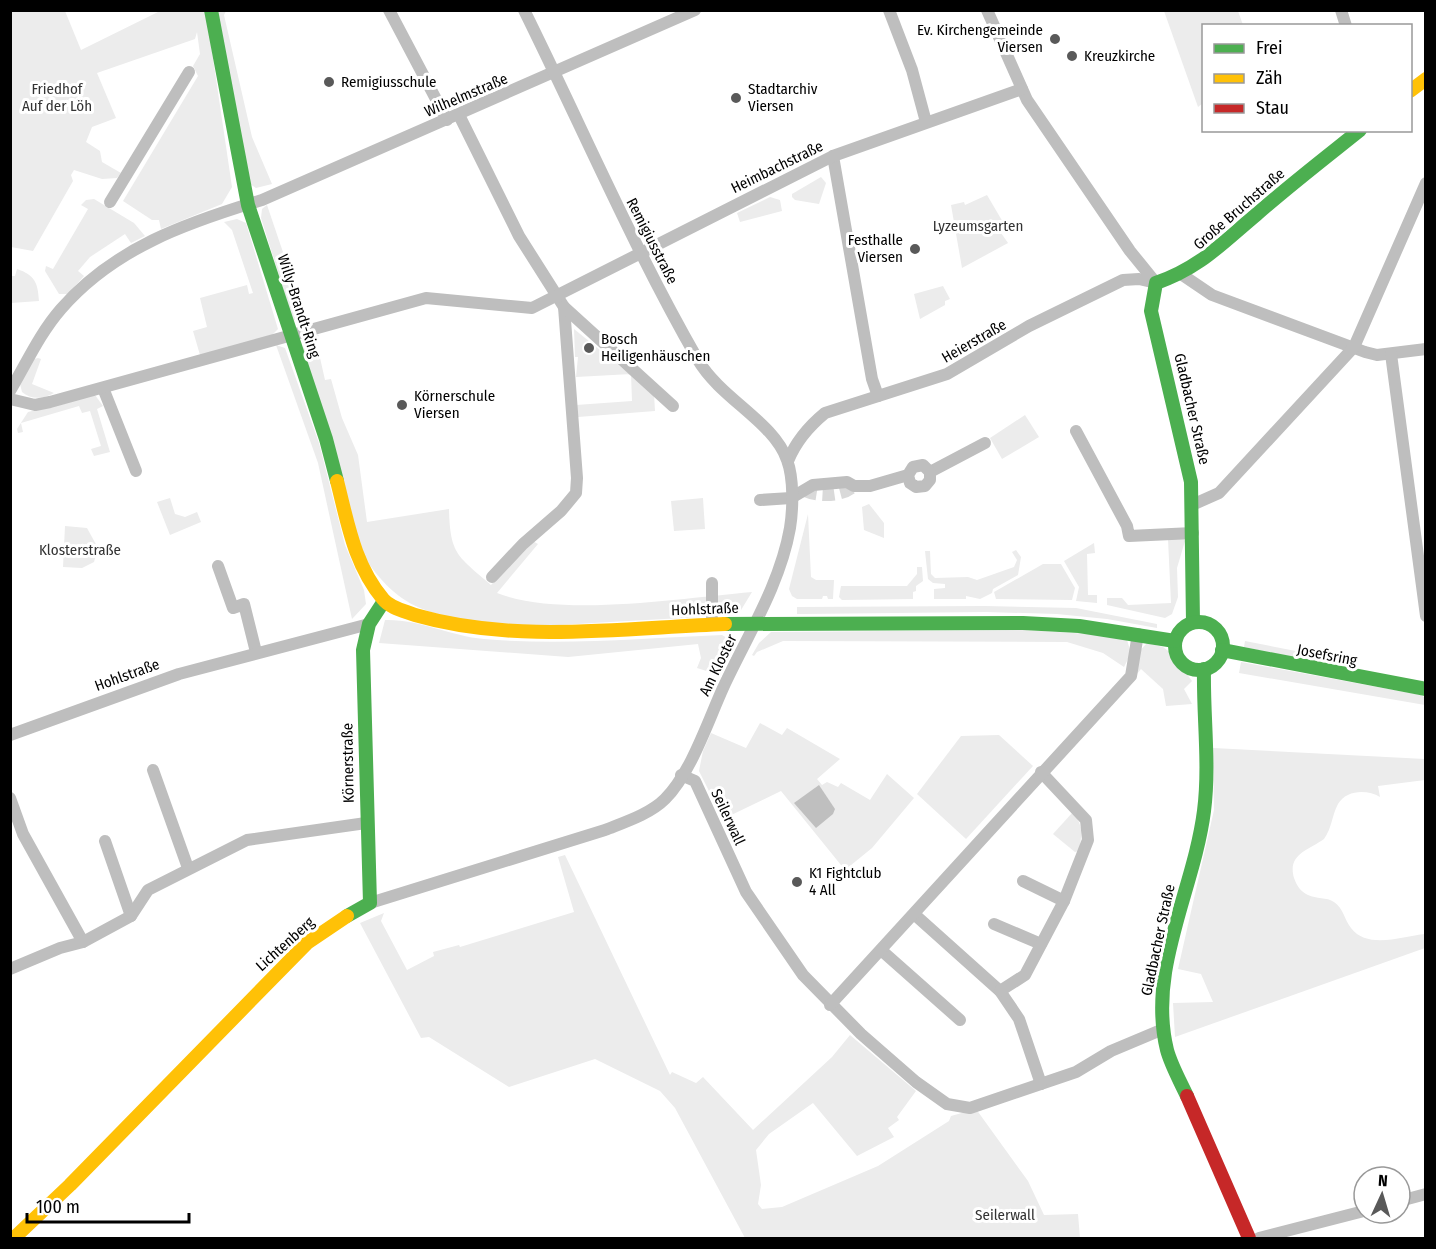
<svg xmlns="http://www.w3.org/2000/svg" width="1436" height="1249" font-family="'Fira Sans Condensed',sans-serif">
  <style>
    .green { fill: #ececec }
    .water { fill: #bfbfbf }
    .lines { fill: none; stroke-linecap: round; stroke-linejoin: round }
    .street-tunnel { stroke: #d9d9d9; stroke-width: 12; stroke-dasharray: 12 6; stroke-linecap: butt }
    .street { stroke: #bebebe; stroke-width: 12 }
    .fast { stroke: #4caf50; stroke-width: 14 }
    .slow { stroke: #ffc107; stroke-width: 14 }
    .jam { stroke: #c62828; stroke-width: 14 }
    .poi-dot { fill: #595959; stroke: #fff; stroke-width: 2 }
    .labels { text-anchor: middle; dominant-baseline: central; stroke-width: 6; stroke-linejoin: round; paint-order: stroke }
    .poi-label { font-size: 15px; fill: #000; stroke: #fff; text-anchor: start }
    .park-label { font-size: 15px; fill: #333; stroke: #fff }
    .street-label { font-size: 15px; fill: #000; stroke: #fff }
  </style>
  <rect width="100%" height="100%" fill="#fff"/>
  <g class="green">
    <path d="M11,11H65L81,50L160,11H206L232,187L222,204L161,229L159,220H152L123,201L198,76L193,66L200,54L197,32L195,39L97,73L116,118L92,127L86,142L100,151L102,162L121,173L117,178L102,179L74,170L71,175L73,181L33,251L11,247Z"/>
    <path d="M217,11H226L224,15L252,137L272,184L256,188L250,184Z"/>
    <path d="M1164,11H1238L1243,25L1204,26L1203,103L1198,107Z"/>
    <path d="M821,177L826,183L819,204L795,200L792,197V194Z"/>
    <path d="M987,195L1007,229L1001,233L1008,243L962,268L951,205L964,202L965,205Z"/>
    <path d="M770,197L780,200L782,211L740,222L737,213Z"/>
    <path d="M94,199L134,223L145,236L131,243L125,234L90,257L78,271L84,276L68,294H59L45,271L46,266L53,269L88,209L81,205L86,200Z"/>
    <path d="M267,205L307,323L293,320L261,218L262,209Z"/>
    <path d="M237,219L246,223L278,329L272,335L200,355L193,331L207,327L200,298L247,285L249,294L253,293L232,230L224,222Z"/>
    <path d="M17,269C35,275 38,283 39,301L11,303V276H15Z"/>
    <path d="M943,286L950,299L945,301V305L920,319L914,294Z"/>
    <path d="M574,329L654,394L655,411L578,417L576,405L632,401L631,374L576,377L578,357H575Z"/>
    <path d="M319,335L316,340L325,380L331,379L342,418L358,455L367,522L449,509C450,555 458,556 491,585L531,540L538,544L497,593C561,618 682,598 752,592L738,615C695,617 652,620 610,622C547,626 480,632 420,608C394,597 376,576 362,553L302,353L305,340Z"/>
    <path d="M276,345L285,348L319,443L345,545L364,590L366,604L352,619L318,463Z"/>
    <path d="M38,358L41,359L32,384L54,393C44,399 31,400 22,392L20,384L34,359Z"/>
    <path d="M95,395L103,406L97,409L110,452L94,456L91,449L101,446L90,411L82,413L79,406L21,423L23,432L18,433L17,429L28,412Z"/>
    <path d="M1025,415L1039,437L1002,459L990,438Z"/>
    <path d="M170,498L175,514L185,517L197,512L201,522L170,535L157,502Z"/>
    <path d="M703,498L705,529L674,531L671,501Z"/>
    <path d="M869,504L884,523V538L864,530L862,507Z"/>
    <path d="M808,514L811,577L816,580H834L833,599H828L827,596H823L822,599H797L792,596L789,589Z"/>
    <path d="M65,526L87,528L98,548L94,562L82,568L63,567Z"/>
    <path d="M1168,539H1184L1185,541L1177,568L1178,597L1172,614L1165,618L1107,605V598H1122L1128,605L1171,603Z"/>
    <path d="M1094,543L1095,553L1087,554L1088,595H1097V603L1076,601L1079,587L1064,561Z"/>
    <path d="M1016,550L1021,557L1018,575L993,589L992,593L980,599L966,596V599H934V589L945,588V584L933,583L928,579L925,551H930L931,574L935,578L968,577L977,580L1014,567L1017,560L1012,552Z"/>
    <path d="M1043,564H1061L1075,588L1072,600L996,599L994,592Z"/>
    <path d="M917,567H922L923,581L916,586V591L913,592V599L842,600L839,597L841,586H907L917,574Z"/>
    <path d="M985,606L1076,608L1157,624V628L1107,619L1057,614L986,612L803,614H797V607Z"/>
    <path d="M385,620C419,619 450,636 484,639C563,646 643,638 722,635L727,638L728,644H719L725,654L716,674L697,668L701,658L698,644L568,657L379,643Z"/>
    <path d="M1025,630L1105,635L1127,640L1131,653L1124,667L1103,653L1067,642L783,641L757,652L754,656L752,655L759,643L771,632Z"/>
    <path d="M1245,641L1332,658V662H1315L1244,647Z"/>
    <path d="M1147,643L1163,647L1171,653L1192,681L1184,689L1192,704L1166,706L1163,689L1141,669L1136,675L1137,654Z"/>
    <path d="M1241,662L1421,695L1425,698V705L1239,673Z"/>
    <path d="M760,723L782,735L787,728L840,759L817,779L822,785L827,782L838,787L841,783L870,800L887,774L914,798L872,848L845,870L781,791L723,819L699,771L703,751L711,733L746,748Z"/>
    <path d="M999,735L1033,766L966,839L917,794L961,736Z"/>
    <path d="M1213,748L1425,759V780L1378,786L1380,797C1367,789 1346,790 1338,804C1332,815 1332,828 1324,839C1309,850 1287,854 1294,878C1297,886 1300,891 1308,895C1316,899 1327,897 1334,902C1344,909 1344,919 1351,928C1368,950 1403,936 1425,934V948L1175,1037L1173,1003L1213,1002L1201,974L1178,969L1214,810Z"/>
    <path d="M1073,812C1083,825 1082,834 1079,851L1075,852L1053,834Z"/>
    <path d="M565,855L670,1075L672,1072L696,1083L703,1077L753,1130L832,1057L850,1035L916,1091L897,1117L899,1120L888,1128L894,1137L857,1156L813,1103L769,1134L756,1150L761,1185L758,1204L762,1209L782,1207L878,1166L949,1121L951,1116L976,1109L1028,1181L1044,1215L1078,1214L1080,1238H745L675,1108L660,1091L595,1059L509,1087L429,1037L421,1038L360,923L384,913L381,921L407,970L434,956L433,952L459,945L460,947L574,912L558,857Z"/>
  </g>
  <path class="water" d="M819,785L835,809L833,814L816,828L794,803Z"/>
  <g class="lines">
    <path class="street-tunnel" d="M805,491C818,497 843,497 854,486"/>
    <g class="street">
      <path d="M389,10L447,120"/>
      <path d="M889,10L912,70L926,122"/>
      <path d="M987,10L1027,100L1130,251L1156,283"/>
      <path d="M1341,10L1346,26"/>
      <path d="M459,115L519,236L564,307L577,478L576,493L561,511L523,544L492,577"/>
      <path d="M833,156L872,379L878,396"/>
      <path d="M110,202L189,72"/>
      <path d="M1181,274L1212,295L1365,352L1377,355L1426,349"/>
      <path d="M564,307L673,406"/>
      <path d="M1391,354L1426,616"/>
      <path d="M103,388L136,471"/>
      <path d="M10,391C26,364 40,333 61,309C114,248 186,223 262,200L695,10"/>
      <path d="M10,399L35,405L50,402L426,298L532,308L833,156L1022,89"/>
      <path d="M1076,431L1127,526L1129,536L1193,533"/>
      <path d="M788,461C796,441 808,427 825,413L947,374L1029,326L1123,280L1139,279L1156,283"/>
      <path d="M930,472L985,443"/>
      <path d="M760,500L791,498L813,485L847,482L854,486H870L908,475L913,467L923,465L930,472V480L925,486L916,487L910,483L908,475"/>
      <path d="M1192,505L1219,493L1354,347L1426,183"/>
      <path d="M218,566L233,608L244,604L256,652"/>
      <path d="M712,625V583"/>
      <path d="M10,735L179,674L369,624"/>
      <path d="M153,770L188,868"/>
      <path d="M681,775L695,781L746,892L803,975L861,1034L916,1082L947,1104L970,1108L1076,1072L1111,1051L1161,1030"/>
      <path d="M10,798L23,834L83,942"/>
      <path d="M105,841L131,916"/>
      <path d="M1023,881L1064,901"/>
      <path d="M370,903L605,830C625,822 650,814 665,799C691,773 708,721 723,688C747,636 780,585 790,528C793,509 794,479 787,460C774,422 721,399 698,360C633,247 582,127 524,10"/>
      <path d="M914,914L1000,991L1019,1019L1041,1084"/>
      <path d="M994,924L1041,944"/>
      <path d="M881,950L960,1020"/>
      <path d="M10,969L60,948L83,942L131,916L148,890L247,840L366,823"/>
      <path d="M1000,991L1025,975L1064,901L1088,840L1086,820L1041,772"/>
      <path d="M830,1005L1131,676L1138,634"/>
      <path d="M1400,1201L1426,1194"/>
      <path d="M1259,1238L1364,1211"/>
    </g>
    <g class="fast">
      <path d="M211,10L248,205L326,439L337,481"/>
      <path d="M1193,622L1191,482L1151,311L1156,283C1200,268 1222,243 1257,214C1290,185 1325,158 1360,130"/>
      <circle cx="1199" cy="646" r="24"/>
      <path d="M725,624L1023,623L1079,626L1175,641"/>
      <path d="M1222,650L1426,689"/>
      <path d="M347,916L370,903L363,650L369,624L384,601"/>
      <path d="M1187,1096C1180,1081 1171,1065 1167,1050C1147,969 1194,890 1204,811C1210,764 1203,716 1204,669"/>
    </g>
    <g class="slow">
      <path d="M1410,91L1426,79"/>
      <path d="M337,481C348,524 354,564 383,599C390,608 405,611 415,615C515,644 623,628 725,624"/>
      <path d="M14,1238L70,1185L307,943L347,916"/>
    </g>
    <path class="jam" d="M1187,1096L1249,1238"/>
  </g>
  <g class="poi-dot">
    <circle cx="1055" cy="39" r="6"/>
    <circle cx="1072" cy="56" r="6"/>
    <circle cx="329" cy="82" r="6"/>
    <circle cx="736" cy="98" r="6"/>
    <circle cx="915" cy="249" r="6"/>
    <circle cx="589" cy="348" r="6"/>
    <circle cx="402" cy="405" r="6"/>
    <circle cx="797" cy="882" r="6"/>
  </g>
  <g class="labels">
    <g class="poi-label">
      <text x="1043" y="30" text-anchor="end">Ev. Kirchengemeinde<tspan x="1043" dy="17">Viersen</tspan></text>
      <text x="1084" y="56">Kreuzkirche</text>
      <text x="341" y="82">Remigiusschule</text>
      <text x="748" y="89">Stadtarchiv<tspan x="748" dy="17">Viersen</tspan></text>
      <text x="903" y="240" text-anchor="end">Festhalle<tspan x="903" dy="17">Viersen</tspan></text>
      <text x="601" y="339">Bosch<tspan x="601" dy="17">Heiligenhäuschen</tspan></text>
      <text x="414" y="396">Körnerschule<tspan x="414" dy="17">Viersen</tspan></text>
      <text x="809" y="873">K1 Fightclub<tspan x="809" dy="17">4 All</tspan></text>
    </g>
    <g class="park-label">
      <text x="57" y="89">Friedhof<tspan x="57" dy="17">Auf der Löh</tspan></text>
      <text x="978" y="226">Lyzeumsgarten</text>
      <text x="80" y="550">Klosterstraße</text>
      <text x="1005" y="1215">Seilerwall</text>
    </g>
    <g class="street-label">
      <text transform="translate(466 95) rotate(-23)">Wilhelmstraße</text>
      <text transform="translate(777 167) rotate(-26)">Heimbachstraße</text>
      <text transform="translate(1239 209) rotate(-41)">Große Bruchstraße</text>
      <text transform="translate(652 241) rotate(63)">Remigiusstraße</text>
      <text transform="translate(299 306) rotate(72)">Willy-Brandt-Ring</text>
      <text transform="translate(974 341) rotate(-30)">Heierstraße</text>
      <text transform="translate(1192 409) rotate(77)">Gladbacher Straße</text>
      <text transform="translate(705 609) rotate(-2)">Hohlstraße</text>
      <text transform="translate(1327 655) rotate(11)">Josefsring</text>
      <text transform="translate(718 665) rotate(-64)">Am Kloster</text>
      <text transform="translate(127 675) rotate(-20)">Hohlstraße</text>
      <text transform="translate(348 763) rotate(-91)">Körnerstraße</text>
      <text transform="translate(728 817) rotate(65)">Seilerwall</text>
      <text transform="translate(1158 940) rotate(-78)">Gladbacher Straße</text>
      <text transform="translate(285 944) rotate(-42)">Lichtenberg</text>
    </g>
  </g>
  <rect width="1436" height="1249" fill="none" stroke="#000000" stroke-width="24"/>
  <rect x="1202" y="24" width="210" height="108" fill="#ffffff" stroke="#999999" stroke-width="1.5"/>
  <rect x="1214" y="44" width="30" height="9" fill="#4caf50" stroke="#999999" stroke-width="1.5"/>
  <text x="1256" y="54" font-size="18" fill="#000000">Frei</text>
  <rect x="1214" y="74" width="30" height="9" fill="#ffc107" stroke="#999999" stroke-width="1.5"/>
  <text x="1256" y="84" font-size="18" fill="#000000">Zäh</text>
  <rect x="1214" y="104" width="30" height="9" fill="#c62828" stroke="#999999" stroke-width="1.5"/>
  <text x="1256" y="114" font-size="18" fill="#000000">Stau</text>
  <g transform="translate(1382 1195) rotate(4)"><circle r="28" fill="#ffffff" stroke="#999999" stroke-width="1.5"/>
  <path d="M0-4.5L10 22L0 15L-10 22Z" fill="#595959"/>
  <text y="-9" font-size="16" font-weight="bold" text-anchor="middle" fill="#000000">N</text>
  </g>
  <path d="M27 1213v9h162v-9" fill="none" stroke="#000000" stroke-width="3"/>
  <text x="36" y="1213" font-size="18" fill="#000000" stroke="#ffffff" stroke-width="4.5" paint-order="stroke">100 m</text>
</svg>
